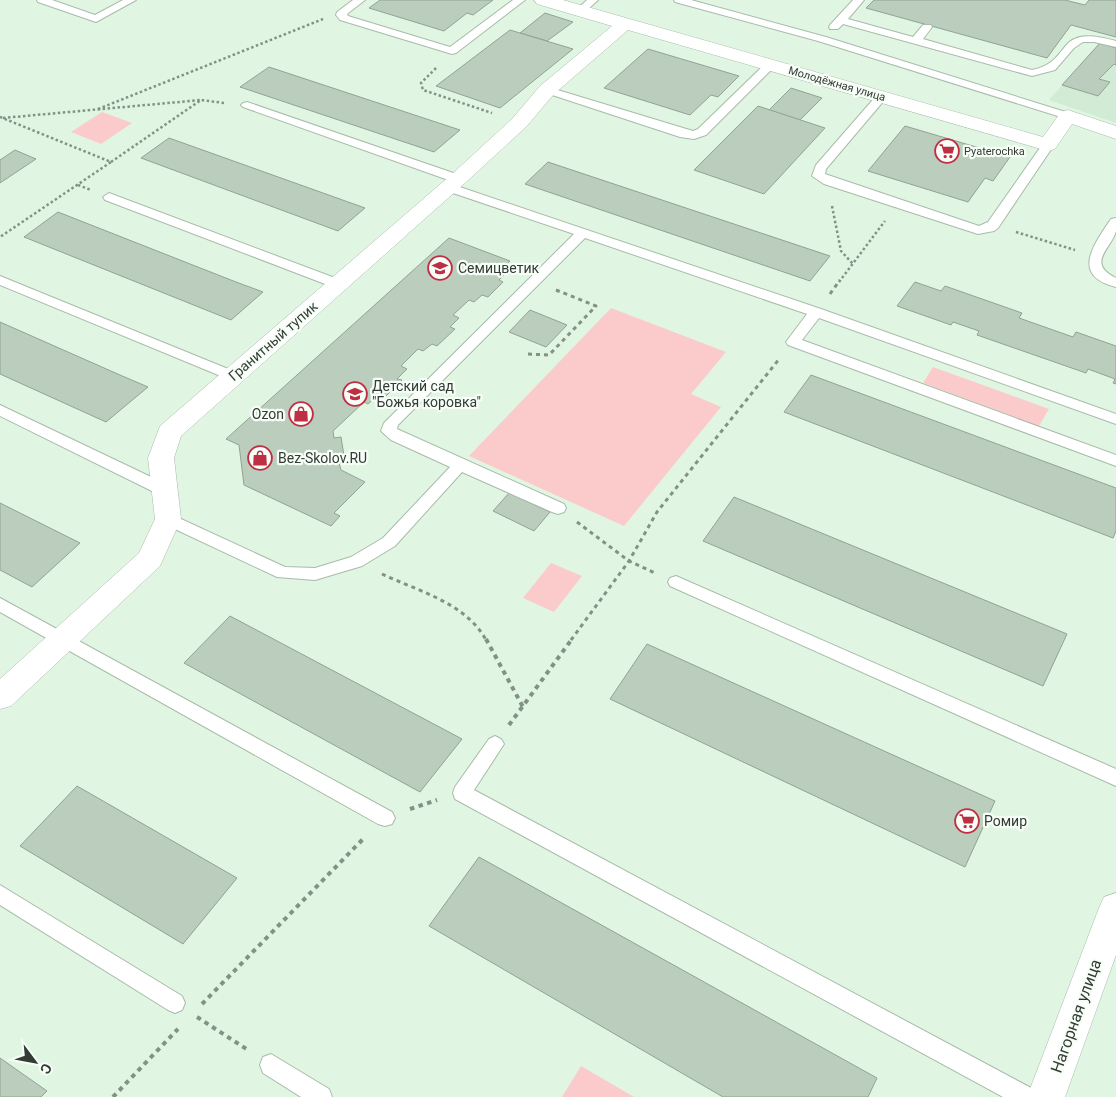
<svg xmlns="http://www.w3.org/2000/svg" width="1116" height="1097" font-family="Roboto,sans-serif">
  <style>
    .built { fill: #d1ebd4 }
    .green { fill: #fbcbcb }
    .building { fill: #bbcebd; stroke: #91a393 }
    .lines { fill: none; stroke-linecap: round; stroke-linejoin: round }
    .lane-casing { stroke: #a8bbaa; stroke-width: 2 }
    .street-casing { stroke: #a8bbaa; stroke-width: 1 }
    .path-far2 { stroke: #849185; stroke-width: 2.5; stroke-dasharray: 2.5 2.5; stroke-linecap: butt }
    .path-far1 { stroke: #849185; stroke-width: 3; stroke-dasharray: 4 4; stroke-linecap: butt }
    .path { stroke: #849185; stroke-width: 4; stroke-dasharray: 4.5 4.5; stroke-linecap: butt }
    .lane { fill: #fff; fill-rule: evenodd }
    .street { fill: #fff; fill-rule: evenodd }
    .labels { text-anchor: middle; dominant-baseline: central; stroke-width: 4.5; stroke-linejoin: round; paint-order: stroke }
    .far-street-label { font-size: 11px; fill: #333b34; stroke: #f6fef7 }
    .far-poi-label { font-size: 11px; fill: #333b34; stroke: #f6fef7; text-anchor: start }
    .poi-label { font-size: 14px; fill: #333b34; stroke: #f6fef7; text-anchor: start }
    .street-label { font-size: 14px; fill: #333b34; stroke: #f6fef7 }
    .near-street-label { font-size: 16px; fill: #333b34; stroke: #f6fef7 }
  </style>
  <rect width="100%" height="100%" fill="#e1f5e3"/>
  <path class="built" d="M1100,43L1116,48V123L1049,100Z"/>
  <g class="green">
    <path d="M102,112L132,123L101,144L71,132Z"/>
    <path d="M611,308L726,352L691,394L721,407L624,526L469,456Z"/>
    <path d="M933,367L1049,409L1039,426L923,383Z"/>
    <path d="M551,563L582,576L554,612L523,598Z"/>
    <path d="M581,1066L634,1097H562Z"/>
  </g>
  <g class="building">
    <path d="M380,0H493L473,15L467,13L444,31L369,8Z"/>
    <path d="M874,0H1065L1085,5L1089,0H1116V37L1071,25L1047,58L866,8Z"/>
    <path d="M545,13L573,22L547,41L520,33Z"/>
    <path d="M510,30L573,49L500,108L436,86Z"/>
    <path d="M1100,43L1116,48V65L1114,64L1099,79L1110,82L1098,96L1062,85Z"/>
    <path d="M648,49L739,76L718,97L711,95L690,115L604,88Z"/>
    <path d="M269,67L460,130L434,152L240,87Z"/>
    <path d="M791,88L822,98L800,120L769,110Z"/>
    <path d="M758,106L825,128L764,194L694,170Z"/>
    <path d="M905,126L1010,157L993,181L985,178L968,202L868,171Z"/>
    <path d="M169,138L365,208L338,231L141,158Z"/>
    <path d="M15,150L36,159L0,183V160Z"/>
    <path d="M548,162L830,256L810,281L525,184Z"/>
    <path d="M58,212L236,282L263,292L231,320L24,237Z"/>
    <path d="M449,238L510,261L502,269L508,271L499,280L503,282L488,297L482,295L474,302L469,300L453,315L459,318L450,327L455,329L437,346L432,344L423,351L418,349L401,366L407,369L397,379L402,380L383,399L377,396L368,404L364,402L333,431L334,438L341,437L345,462L339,463L341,470L365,482L334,513L340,516L331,526L244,485L239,445L226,439Z"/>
    <path d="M915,282L941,291L945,286L1022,313L1019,318L1073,337L1076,332L1116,346V384L1113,383L1115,379L1088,369L1086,373L977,335L979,331L953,322L951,325L897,306Z"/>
    <path d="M530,310L567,325L546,347L509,332Z"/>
    <path d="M0,322L120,375L148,387L106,422L0,374Z"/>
    <path d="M811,375L1116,488V531L1113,538L784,412Z"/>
    <path d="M509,493L550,512L534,531L493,511Z"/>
    <path d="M734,497L1067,634L1043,686L703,541Z"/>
    <path d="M0,503L80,543L32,587L0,570Z"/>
    <path d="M230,616L462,739L420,792L184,663Z"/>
    <path d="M647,644L995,801L965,867L610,699Z"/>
    <path d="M77,786L237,878L183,944L20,846Z"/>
    <path d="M479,857L877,1078L868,1097H723L429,926Z"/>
    <path d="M0,1058L47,1091L41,1097H0Z"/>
  </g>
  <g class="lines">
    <g class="lane-casing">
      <g id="lane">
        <path d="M37,0H52L95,15L123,0H136L96,22L38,2Z"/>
        <path d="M353,0H365L347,14L348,16L450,47L513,0H525L456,53L452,54L340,20L336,15L337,12Z"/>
        <path d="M587,0H598L585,12H577L576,10Z"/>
        <path d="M674,0H691L826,37L1072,114L1074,116L1068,120L1064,118L818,41L675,2Z"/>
        <path d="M853,0H864L848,19L913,37L923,25H931L932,27L923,39L1032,70C1075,61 1052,23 1116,41V47L1094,42H1083L1074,48L1055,70L1032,76L843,24L838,29H830L829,27L830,25Z"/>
        <path d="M770,62L774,63L776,65L706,135L694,139L680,137L543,92L541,90L543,88H551L693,131L698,129L766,63Z"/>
        <path d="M881,94L887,97L826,169L825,174L979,226L988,222L1044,142H1052L1054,145L998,228L994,231L978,234L824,184L812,176L816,165L877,95Z"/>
        <path d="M247,102L462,176L464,179L462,182H454L243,107L241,105L243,103Z"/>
        <path d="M448,183L821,309L1116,414V424L819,318L802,340L1116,455V466L788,345L786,342L807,314L585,238L398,425L397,429L564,504L566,508L564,512L558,514L552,512L462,472L395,546L362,566L315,580L277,577L162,523L160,519L162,515L168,513L285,567L315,568L351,557L383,538L450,467L391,440L381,431L384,423L574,234L444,190L442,187L444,184Z"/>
        <path d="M109,193L343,281L345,284L343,287H333L105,200L103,197Z"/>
        <path d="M1116,218C1116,222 1116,227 1116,231C1112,248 1085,263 1116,278V287C1070,276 1094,244 1111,219Z"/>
        <path d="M0,276L238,373L240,376L238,379H228L0,285Z"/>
        <path d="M0,405L172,487L174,491L172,495L166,497L160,495L0,416Z"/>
        <path d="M676,576L1116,769V786L670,586L668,582L670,578Z"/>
        <path d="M0,598L392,812L395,818L392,824L385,826L378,824L0,612Z"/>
        <path d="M495,736L501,739L504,744L474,790L1033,1089L1036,1097H1003L455,799L453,793L455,787L489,739Z"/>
        <path d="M0,885L182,996L185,1003L182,1010L175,1013L168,1010L0,905Z"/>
        <path d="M271,1054L329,1089L332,1097H301L263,1073L260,1065L263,1057Z"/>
      </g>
    </g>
    <g class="street-casing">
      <g id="street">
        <path d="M534,0H563L1043,137L1061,112L1068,110L1116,126V139L1072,124L1055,149L1048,151L628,30L554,94L526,127L465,183L181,436L174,458L181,519L160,566L11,706L0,709V679L139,553L155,519L148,458L160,426L451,175L512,119L540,86L612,26L537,4Z"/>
        <path d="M1116,893V955L1065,1097H1027L1099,908L1104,897Z"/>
      </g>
    </g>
    <g class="path-far2">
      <path d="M436,68L421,83L423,90L492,113"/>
      <path d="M98,109L323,19"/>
      <path d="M0,117L111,162L0,237"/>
      <path d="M3,118L201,100"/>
      <path d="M111,162L201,100L224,103"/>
      <path d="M78,185L91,190"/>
      <path d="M832,206L841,251L853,264"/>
      <path d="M1016,232L1075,250"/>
      <path d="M839,282L885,221"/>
    </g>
    <g class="path-far1">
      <path d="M830,294L840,280"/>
      <path d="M528,354L549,355L596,306L556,290"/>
      <path d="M577,522L629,561L655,573"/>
      <path d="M382,574C418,591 466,603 486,640"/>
      <path d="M571,640L629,561L657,512L780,358"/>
    </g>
    <g class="path">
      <path d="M486,639L523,707"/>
      <path d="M509,725L572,639"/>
      <path d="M410,809L437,800"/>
      <path d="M202,1004L365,837"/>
      <path d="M197,1017L248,1050"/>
      <path d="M113,1097L178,1029"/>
    </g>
    <use href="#lane" class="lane"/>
    <use href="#street" class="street"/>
  </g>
  <defs>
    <g id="supermarket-ring" transform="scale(1.25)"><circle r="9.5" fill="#f6fef7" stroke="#bf2f43" stroke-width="1.5"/><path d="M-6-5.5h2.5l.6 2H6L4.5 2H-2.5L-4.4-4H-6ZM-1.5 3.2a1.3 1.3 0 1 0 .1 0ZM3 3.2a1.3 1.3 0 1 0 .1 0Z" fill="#bf2f43"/></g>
    <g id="school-ring" transform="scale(1.25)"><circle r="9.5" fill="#f6fef7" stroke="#bf2f43" stroke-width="1.5"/><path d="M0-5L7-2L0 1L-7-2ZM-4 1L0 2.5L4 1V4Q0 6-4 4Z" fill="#bf2f43"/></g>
    <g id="shop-ring" transform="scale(1.25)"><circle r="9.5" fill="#f6fef7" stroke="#bf2f43" stroke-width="1.5"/><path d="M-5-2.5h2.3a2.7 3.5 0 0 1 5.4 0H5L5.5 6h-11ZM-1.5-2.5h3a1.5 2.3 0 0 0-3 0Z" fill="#bf2f43"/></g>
  </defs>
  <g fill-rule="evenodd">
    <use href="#supermarket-ring" x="947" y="151"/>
    <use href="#school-ring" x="440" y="268"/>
    <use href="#school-ring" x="355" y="394"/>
    <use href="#shop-ring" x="301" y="414"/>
    <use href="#shop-ring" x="260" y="458"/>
    <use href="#supermarket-ring" x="967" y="821"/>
  </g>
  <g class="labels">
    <g class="far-street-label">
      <text transform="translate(837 84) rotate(16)">Молодёжная улица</text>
    </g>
    <g class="far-poi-label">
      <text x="964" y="151">Pyaterochka</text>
    </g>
    <g class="poi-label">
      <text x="458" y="268">Семицветик</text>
      <text x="372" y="386">Детский сад<tspan x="372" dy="16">"Божья коровка"</tspan></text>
      <text x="284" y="414" text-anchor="end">Ozon</text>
      <text x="278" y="458">Bez-Skolov.RU</text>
      <text x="984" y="821">Ромир</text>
    </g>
    <g class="street-label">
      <text transform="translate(273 341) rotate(-41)">Гранитный тупик</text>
    </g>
    <g class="near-street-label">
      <text transform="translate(1076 1016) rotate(-70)">Нагорная улица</text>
    </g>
  </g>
  <g transform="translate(35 1062) rotate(122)" stroke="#f6fef7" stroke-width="4" paint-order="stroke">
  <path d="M0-4L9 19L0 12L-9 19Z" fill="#333b34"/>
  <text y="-8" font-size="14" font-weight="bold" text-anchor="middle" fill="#333b34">С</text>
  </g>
</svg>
